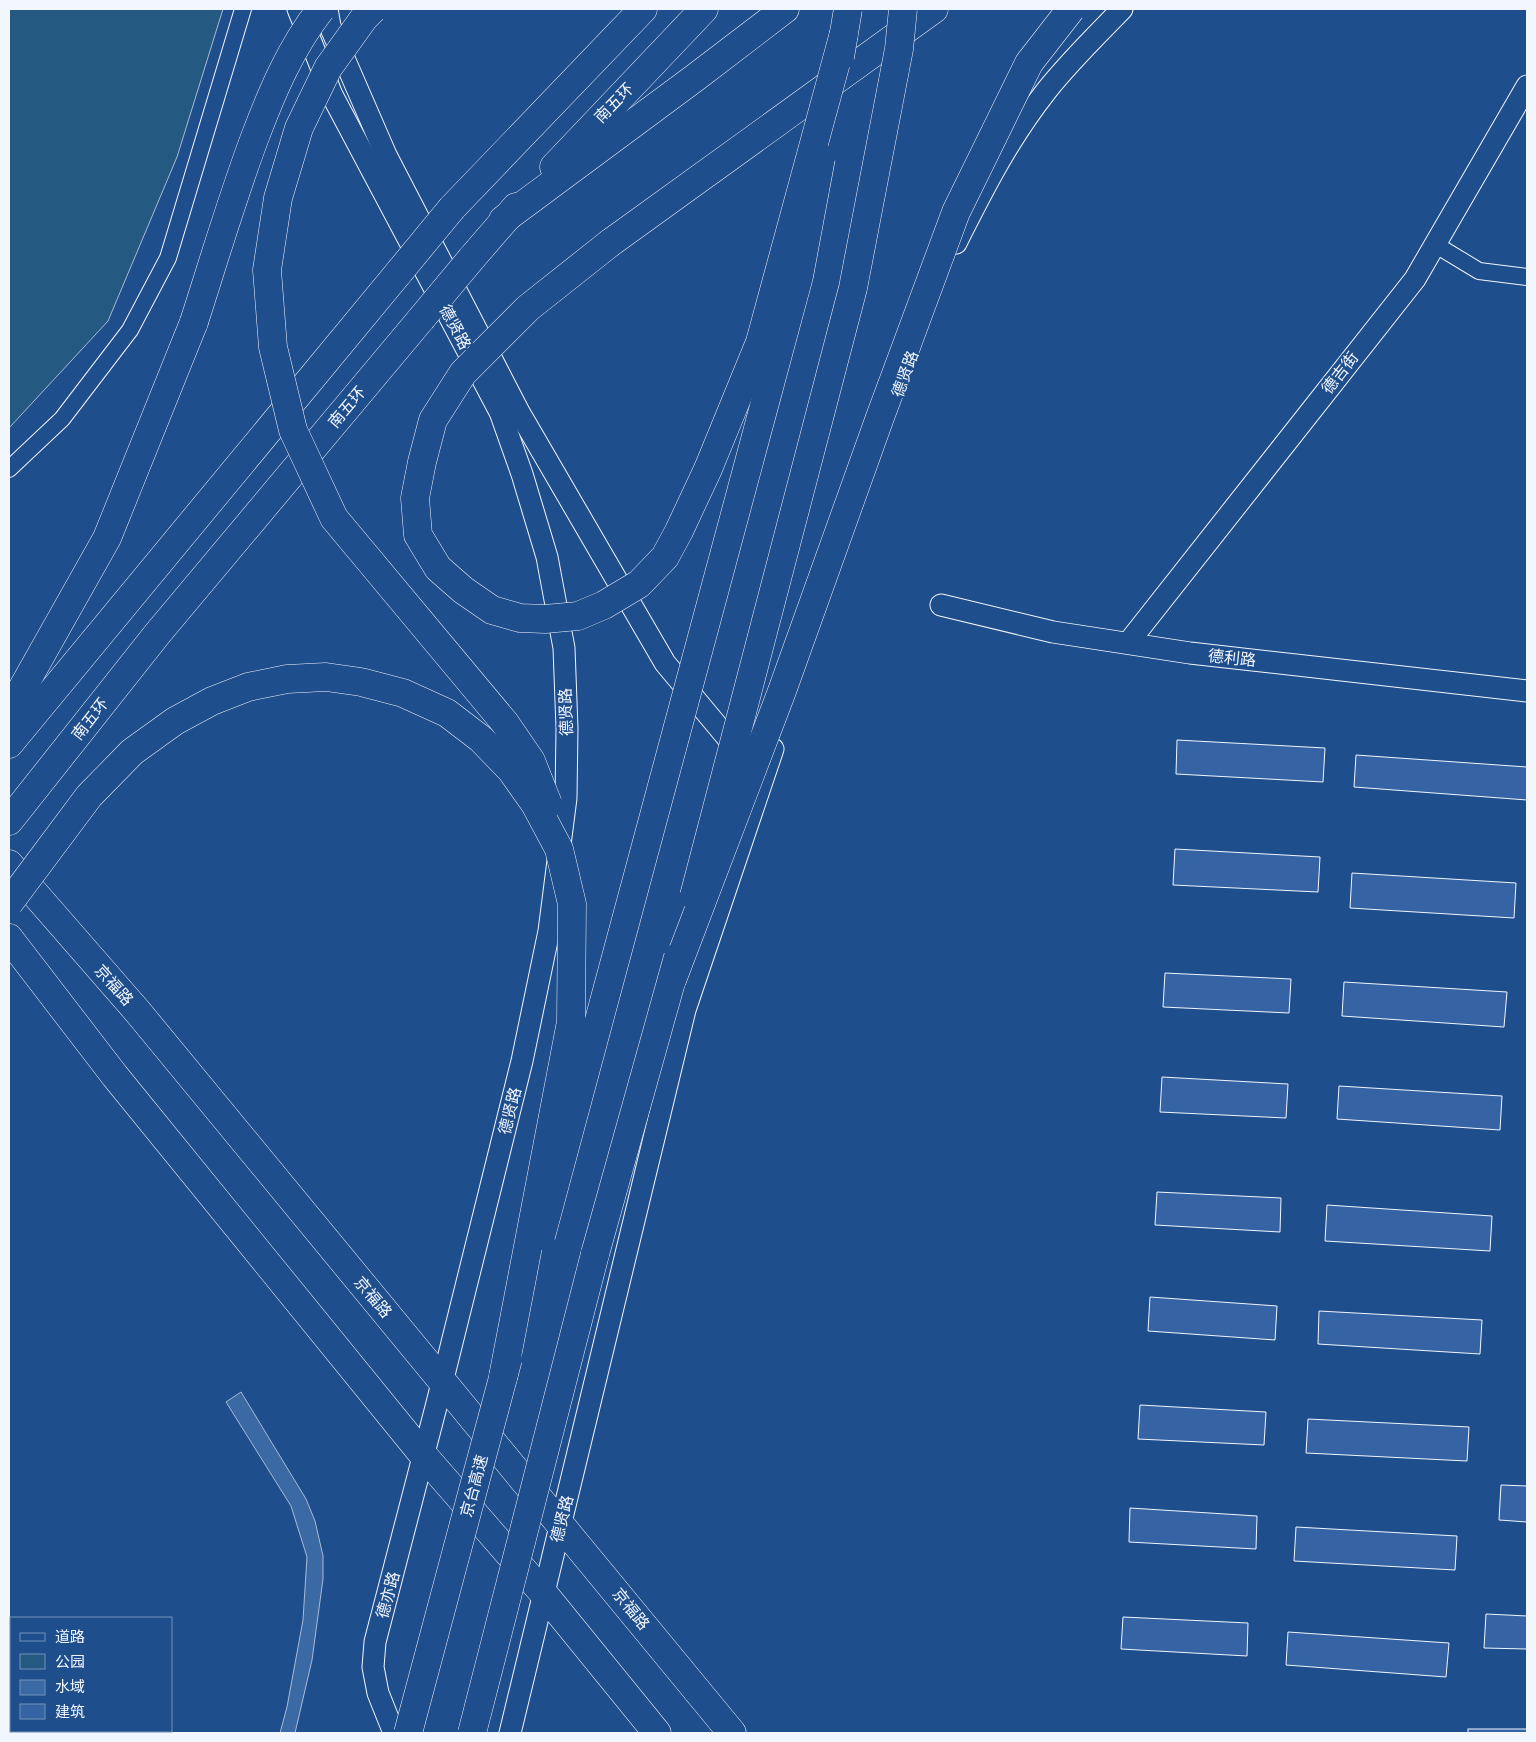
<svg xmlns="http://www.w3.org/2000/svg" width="1536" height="1742" font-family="Poppins,'Noto Sans SC',sans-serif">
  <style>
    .green { fill: #245a82; stroke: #a8bbd7 }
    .water { fill: #3b69a3; stroke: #a8bbd7 }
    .building { fill: #3563a3; stroke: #f2f6ff }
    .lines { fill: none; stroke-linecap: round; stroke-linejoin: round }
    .minor-casing { stroke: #f2f6ff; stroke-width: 18 }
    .tertiary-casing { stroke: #f2f6ff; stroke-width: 23 }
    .trunk-casing { stroke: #f2f6ff; stroke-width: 29 }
    .motorway-casing { stroke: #f2f6ff; stroke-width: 29 }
    .minor { stroke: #1f4e8c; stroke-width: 16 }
    .tertiary { stroke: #1f4e8c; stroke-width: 21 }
    .trunk { stroke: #1f4e8c; stroke-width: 28 }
    .motorway { stroke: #1f4e8c; stroke-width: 28 }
    .trunk-bridge-casing { stroke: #f2f6ff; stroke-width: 29; stroke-linecap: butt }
    .motorway-bridge-casing { stroke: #f2f6ff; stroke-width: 29; stroke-linecap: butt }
    .trunk-bridge { stroke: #1f4e8c; stroke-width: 28 }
    .motorway-bridge { stroke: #1f4e8c; stroke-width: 28 }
    .labels { text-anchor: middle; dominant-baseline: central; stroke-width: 4; stroke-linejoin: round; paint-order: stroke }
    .street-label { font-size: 16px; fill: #f2f6ff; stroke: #1f4e8c }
  </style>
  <rect width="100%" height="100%" fill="#1f4e8c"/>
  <path class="green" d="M9,9H223L177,157L108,321L9,428Z"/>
  <path class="water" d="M241,1392L306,1499L315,1521L323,1556V1579L312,1660L295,1733H280L287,1707L303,1620L307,1557L291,1506L226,1402Z"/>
  <g class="building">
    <path d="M1177,740L1325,748L1323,782L1176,774Z"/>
    <path d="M1356,755L1527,767V800L1354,787Z"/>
    <path d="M1175,849L1320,857L1318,892L1173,885Z"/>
    <path d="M1352,873L1516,883L1514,918L1350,908Z"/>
    <path d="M1165,973L1291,979L1289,1013L1163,1007Z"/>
    <path d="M1344,982L1507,992L1504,1027L1342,1016Z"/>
    <path d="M1162,1077L1288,1084L1286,1118L1160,1112Z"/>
    <path d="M1339,1086L1502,1096L1500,1130L1337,1119Z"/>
    <path d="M1157,1192L1281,1198L1280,1232L1155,1225Z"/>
    <path d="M1327,1205L1492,1216L1490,1251L1325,1241Z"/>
    <path d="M1150,1297L1277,1306L1275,1340L1148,1331Z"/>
    <path d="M1319,1311L1482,1320L1480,1354L1318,1344Z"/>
    <path d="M1140,1405L1266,1412L1264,1445L1138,1439Z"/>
    <path d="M1308,1419L1469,1427L1467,1461L1306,1453Z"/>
    <path d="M1501,1485L1527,1486V1522L1499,1520Z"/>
    <path d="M1130,1508L1257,1516L1256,1549L1129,1542Z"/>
    <path d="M1296,1527L1457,1536L1455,1570L1294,1561Z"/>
    <path d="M1486,1614L1527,1616V1649L1484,1648Z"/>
    <path d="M1123,1617L1248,1623L1247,1656L1121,1649Z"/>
    <path d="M1288,1632L1449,1643L1446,1677L1286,1665Z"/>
    <rect x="1468" y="1729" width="59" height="4"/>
  </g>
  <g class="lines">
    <g class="minor-casing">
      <g id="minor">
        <path d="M1436,245L1479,271L1527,277"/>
        <path d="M9,469L62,419L130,330L168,258L243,9"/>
      </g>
    </g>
    <g class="tertiary-casing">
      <g id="tertiary">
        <path d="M298,9L332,95L500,412L522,474L547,557L564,648L567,728L566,798L549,931L522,1061L437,1403L375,1642L373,1667L378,1693L394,1733"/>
        <path d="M327,9L330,26L386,155L519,412L665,663L740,753"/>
        <path d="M956,243C983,189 1009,138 1047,90C1070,61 1097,35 1122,9"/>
        <path d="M941,605L1053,632L1190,653L1527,691"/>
        <path d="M1128,643L1415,279L1527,86"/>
        <path d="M510,1733L685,1010L773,749"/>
      </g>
    </g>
    <g class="trunk-casing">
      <g id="trunk">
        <path d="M9,864L138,1012L732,1733"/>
        <path d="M9,938L115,1076L424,1456L544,1594L657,1733"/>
      </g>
    </g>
    <g class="motorway-casing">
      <g id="motorway">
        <path d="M554,167L704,9"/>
        <path d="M452,208L643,9"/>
        <path d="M503,220L696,77L785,9"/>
        <path d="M610,243L934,9"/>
        <path d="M471,259L516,207"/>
        <path d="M9,712L107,538L194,322"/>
        <path d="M9,744L400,271"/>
        <path d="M9,821L158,633L421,319"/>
      </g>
    </g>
    <use href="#minor" class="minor"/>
    <use href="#tertiary" class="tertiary"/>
    <use href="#trunk" class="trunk"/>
    <use href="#motorway" class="motorway"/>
    <g class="trunk-bridge-casing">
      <g id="trunk-bridge">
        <path d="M840,57L848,9"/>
        <path d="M694,896L853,288L899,49L903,9"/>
        <path d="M541,1236L799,276L821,158"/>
        <path d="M595,1254L678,957"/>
      </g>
    </g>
    <g class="motorway-bridge-casing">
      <g id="motorway-bridge">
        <path d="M373,9L364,18L328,68L299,128L278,198L267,270L273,347L293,430L334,518L505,723L531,761L548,804"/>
        <path d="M610,243L528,308L463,373L433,420L422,462L415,498L418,535L438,568L463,590L492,610L520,618L545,619L578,616L604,605L639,584L665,557L679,531L708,469L760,342L844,33"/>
        <path d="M400,271L452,208"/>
        <path d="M421,319L471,259"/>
        <path d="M194,322C214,260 232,198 255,137C272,92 291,47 321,9"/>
        <path d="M9,903L89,796L132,752L175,721L212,701L248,687L287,679L326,677L361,682L403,693L447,713L481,739L511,770L535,804L559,849L572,904L571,1022L503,1377"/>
        <path d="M672,980L782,691L879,420L956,212L1029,63L1071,9"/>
        <path d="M408,1733L508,1359"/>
        <path d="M472,1733L595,1254"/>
      </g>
    </g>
    <use href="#trunk-bridge" class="trunk-bridge"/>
    <use href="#motorway-bridge" class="motorway-bridge"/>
  </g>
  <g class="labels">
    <g class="street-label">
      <text transform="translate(614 103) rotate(-46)">南五环</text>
      <text transform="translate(455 327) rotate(62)">德贤路</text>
      <text transform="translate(1340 373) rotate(-52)">德吉街</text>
      <text transform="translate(905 374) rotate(-70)">德贤路</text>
      <text transform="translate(347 407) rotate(-50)">南五环</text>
      <text transform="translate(1232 658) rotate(6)">德利路</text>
      <text transform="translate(566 712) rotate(-92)">德贤路</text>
      <text transform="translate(90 719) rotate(-52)">南五环</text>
      <text transform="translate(114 985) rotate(48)">京福路</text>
      <text transform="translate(510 1111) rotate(-76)">德贤路</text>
      <text transform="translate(373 1297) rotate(50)">京福路</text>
      <text transform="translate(474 1486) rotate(-75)">京台高速</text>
      <text transform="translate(562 1519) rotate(-76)">德贤路</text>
      <text transform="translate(388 1595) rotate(-75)">德亦路</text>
      <text transform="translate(631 1609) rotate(51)">京福路</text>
    </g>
  </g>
  <rect width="1536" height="1742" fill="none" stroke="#f2f6ff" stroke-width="20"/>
  <rect x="10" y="1617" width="162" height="115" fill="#1f4e8c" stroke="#7391ba"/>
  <rect x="20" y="1633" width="25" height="8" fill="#1f4e8c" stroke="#7391ba"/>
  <text x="55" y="1642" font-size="15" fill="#f2f6ff">道路</text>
  <rect x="20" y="1654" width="25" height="15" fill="#245a82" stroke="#7391ba"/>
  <text x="55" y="1667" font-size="15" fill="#f2f6ff">公园</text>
  <rect x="20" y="1680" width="25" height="15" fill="#3b69a3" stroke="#7391ba"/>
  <text x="55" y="1692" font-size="15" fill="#f2f6ff">水域</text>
  <rect x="20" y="1704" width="25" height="15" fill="#3563a3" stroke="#7391ba"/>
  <text x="55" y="1717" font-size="15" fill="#f2f6ff">建筑</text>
</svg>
